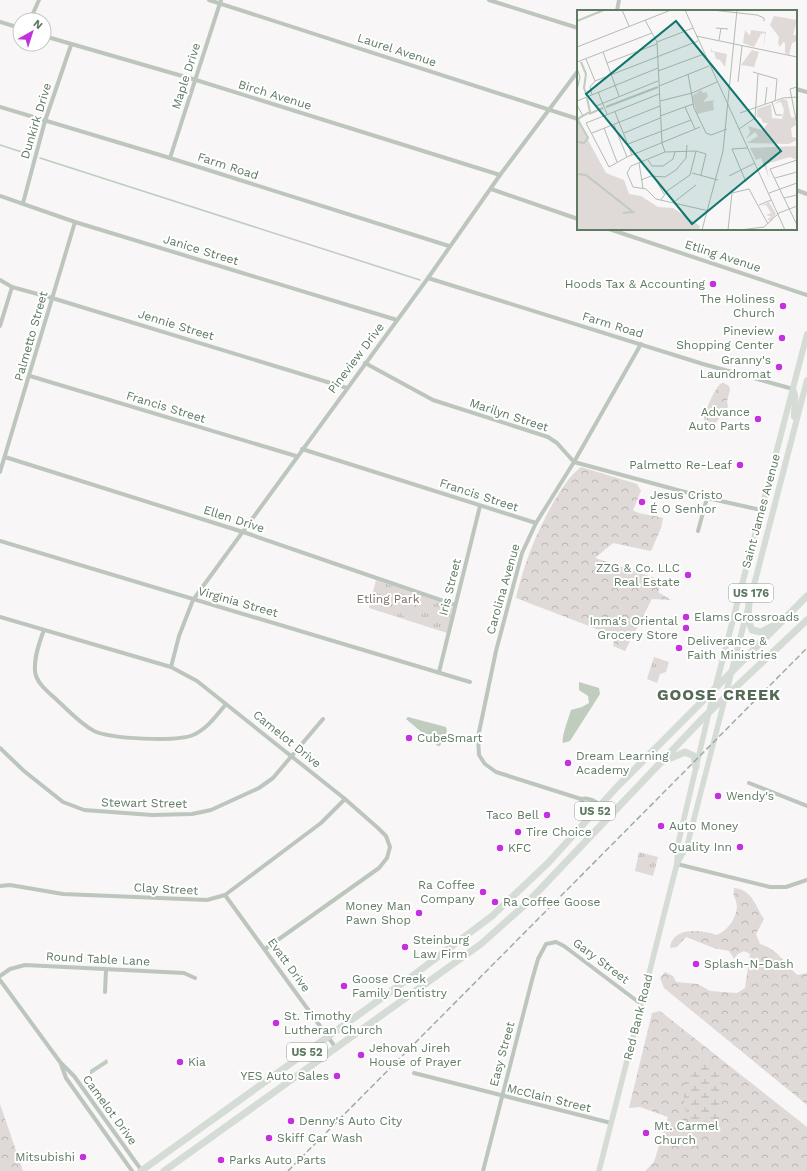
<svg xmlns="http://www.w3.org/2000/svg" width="807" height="1171" font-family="'Work Sans',sans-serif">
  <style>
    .grass { fill: url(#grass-tufts) }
    .forest { fill: url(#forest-crowns) }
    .wetland { fill: url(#wetland-marsh) }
    .pitch { fill: #dfd9d7 }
    .water { fill: #bfccbe }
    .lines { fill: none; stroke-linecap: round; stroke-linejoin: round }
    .stream { stroke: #bfccbe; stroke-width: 1.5 }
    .street { stroke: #bdc6bd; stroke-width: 4 }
    .secondary { stroke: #d5dcd5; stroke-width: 5.5 }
    .primary { stroke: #d5dcd5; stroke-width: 6 }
    .highway { stroke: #d5dcd5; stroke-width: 7 }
    .rail { stroke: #9faca0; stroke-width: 1.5; stroke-dasharray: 6 3; stroke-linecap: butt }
    .poi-dot { fill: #c42fdf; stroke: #fff; stroke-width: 1.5 }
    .labels { text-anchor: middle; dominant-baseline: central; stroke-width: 4; stroke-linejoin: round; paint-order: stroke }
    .shield { fill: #fff; stroke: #8fa290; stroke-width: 1 }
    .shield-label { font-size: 11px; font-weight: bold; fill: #5f7a61 }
    .street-label { font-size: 12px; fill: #5f7a61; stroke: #fff }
    .poi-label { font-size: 12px; fill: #5f7a61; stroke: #fff; text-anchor: start }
    .park-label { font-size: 12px; fill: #7d7067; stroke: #fff }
    .district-label { font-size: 16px; font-weight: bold; letter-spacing: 1px; fill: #566b57; stroke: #fff }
    .inset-river { fill: none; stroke: #bfccbe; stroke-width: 2 }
    .inset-road { fill: none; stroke: #b2bdb2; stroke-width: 1 }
    .view { fill: #0f766e; fill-opacity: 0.15; stroke: #0f766e; stroke-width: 2 }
    .inset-edge { fill: none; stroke: #5f7a61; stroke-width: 2 }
  </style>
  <defs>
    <pattern id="grass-tufts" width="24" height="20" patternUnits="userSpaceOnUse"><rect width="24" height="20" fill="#dfd9d7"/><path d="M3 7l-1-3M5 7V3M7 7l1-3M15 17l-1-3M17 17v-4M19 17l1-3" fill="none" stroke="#b8b5b2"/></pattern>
    <pattern id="forest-crowns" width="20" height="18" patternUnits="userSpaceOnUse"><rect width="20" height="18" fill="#dfd9d7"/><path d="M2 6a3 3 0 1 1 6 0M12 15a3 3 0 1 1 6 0" fill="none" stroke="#b8b5b2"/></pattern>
    <pattern id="wetland-marsh" width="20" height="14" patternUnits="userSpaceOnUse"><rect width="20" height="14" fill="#dfd9d7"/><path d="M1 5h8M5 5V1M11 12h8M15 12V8" fill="none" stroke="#b8b5b2"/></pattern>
  </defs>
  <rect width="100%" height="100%" fill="#f8f6f7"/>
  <g class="grass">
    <path d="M376,580L451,606L453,608L447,633L369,608Z"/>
    <path d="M654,657L669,662L666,672L660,674L657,683L647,679Z"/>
    <path d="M639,852L658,857L653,876L635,871Z"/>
  </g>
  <g class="forest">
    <path d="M724,383L729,386L730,390L727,401L728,407L714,425L707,424L704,419C706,407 713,393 720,384Z"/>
    <path d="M581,467L637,484L641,491L633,510C639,515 655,515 663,518L661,528L651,551L613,543L595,558L664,581L658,592L671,600L652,599L625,651L613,646L615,636L516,598C525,561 535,536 553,503C562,489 567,478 581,467Z"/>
    <path d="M734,888C753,890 755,906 764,919L756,934L760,944C780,950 783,963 798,975L807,973V1105L664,988L660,978L665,972L673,976L676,982L698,984L710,991L737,993L745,988L750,954L744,951L738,954L734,959L729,951L714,948L686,937L677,947L670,948C673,926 701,930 717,935C728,930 736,919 737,907C737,899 732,898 734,888Z"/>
    <path d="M660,1011L807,1127V1171H645L654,1162L668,1117L640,1107L629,1108L652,1013Z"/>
    <path d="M0,1104L23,1171H0Z"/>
  </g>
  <path class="wetland" d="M708,1062L714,1063L723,1075L720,1118L715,1127C687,1129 682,1110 685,1086C686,1080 686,1074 691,1069C696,1064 701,1063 708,1062Z"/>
  <path class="pitch" d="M408,597L417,600L410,618L401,615Z"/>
  <g class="water">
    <path d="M579,682L599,688L600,694L570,741L563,743C561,738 569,717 571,710L582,707L589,703L588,696L579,690Z"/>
    <path d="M408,717L446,727L447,731L440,746H438L406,719Z"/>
    <path d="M107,1059L108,1063L90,1075V1070Z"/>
  </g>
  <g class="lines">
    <g class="stream">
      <path d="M0,145L31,155"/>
      <path d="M40,158L420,280"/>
    </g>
    <g class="street">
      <path d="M209,0L578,119"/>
      <path d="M489,0L578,28"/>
      <path d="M617,11L619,0"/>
      <path d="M30,20L39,0"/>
      <path d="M0,22L20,28"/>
      <path d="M44,36L196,80L500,175"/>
      <path d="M796,89L807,92"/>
      <path d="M0,107L170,158L449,246"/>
      <path d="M170,158L221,0"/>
      <path d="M491,189L578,219"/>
      <path d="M796,190L807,194"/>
      <path d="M0,196L75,222L397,320"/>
      <path d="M23,203L45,121L71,45"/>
      <path d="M609,229L807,295"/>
      <path d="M428,278L703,364L793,389"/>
      <path d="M0,280L12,287L52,298L347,388"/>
      <path d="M0,326L12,287"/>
      <path d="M365,363L433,400L548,437L557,443L574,462L707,498L761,510"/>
      <path d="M30,376L296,456"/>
      <path d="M302,449L536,523"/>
      <path d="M5,457L243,532L455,605"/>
      <path d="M0,472L75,222"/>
      <path d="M698,531L707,498"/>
      <path d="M0,541L470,682"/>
      <path d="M0,617L171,667L197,681L345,799L378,828L386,836L390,847L387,858L379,868L265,949"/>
      <path d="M44,630C39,643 34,657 35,671C36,684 51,694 59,702C70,712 81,724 94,731C111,739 177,742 193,735C207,729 217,715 226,704"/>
      <path d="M171,667L179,636L193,600L428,278L500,175L578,71"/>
      <path d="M439,672L480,506"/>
      <path d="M0,748L24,771L63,802L84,810L152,815L192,814L211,810L259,788L273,778L323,719"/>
      <path d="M749,783L807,806"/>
      <path d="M581,799L590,815"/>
      <path d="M611,814C603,807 592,796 581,799L496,772L485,764L479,755L478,737L496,651L522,553L536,523L574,462L641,344"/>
      <path d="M677,864L770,887H786L807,880"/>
      <path d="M0,886L10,885L63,894L207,900L225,895L321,823L345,799"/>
      <path d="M225,895L336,1048"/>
      <path d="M0,976L10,969L25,965L184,973L195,978"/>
      <path d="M0,980L60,1062L74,1076L142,1171"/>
      <path d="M105,992L106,970"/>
      <path d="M61,1064L66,1078L132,1171"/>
      <path d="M414,1073L611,1123"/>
      <path d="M483,1171L532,980L538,959L546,944L556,942L564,946L641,1004"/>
    </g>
    <g class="secondary">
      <path d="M677,862L678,844L709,712"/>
      <path d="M599,1171L673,879L677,864L687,846L725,698"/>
    </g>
    <g class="primary">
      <path d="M793,389C798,399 793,406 794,417L797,418"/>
      <path d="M725,697L807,380"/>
      <path d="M709,712L807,334"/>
    </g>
    <g class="highway">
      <path d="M749,602L748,620L752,630L761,632L773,626"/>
      <path d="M664,761L685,752L694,756L696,767"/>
      <path d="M141,1171L411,977L492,916L548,863L616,788L807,596"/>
      <path d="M164,1171L481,944L527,903L703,718L807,620"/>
    </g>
    <path class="rail" d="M288,1171L807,648"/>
  </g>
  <g class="poi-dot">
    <circle cx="713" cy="284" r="4"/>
    <circle cx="783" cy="306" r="4"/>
    <circle cx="782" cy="338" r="4"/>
    <circle cx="779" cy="367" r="4"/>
    <circle cx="758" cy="419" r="4"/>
    <circle cx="740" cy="465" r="4"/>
    <circle cx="642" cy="502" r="4"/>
    <circle cx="688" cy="575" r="4"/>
    <circle cx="686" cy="617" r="4"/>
    <circle cx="686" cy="628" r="4"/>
    <circle cx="679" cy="648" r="4"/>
    <circle cx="409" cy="738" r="4"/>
    <circle cx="568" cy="763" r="4"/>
    <circle cx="718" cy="796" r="4"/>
    <circle cx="547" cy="815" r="4"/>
    <circle cx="661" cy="826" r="4"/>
    <circle cx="518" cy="832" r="4"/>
    <circle cx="740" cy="847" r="4"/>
    <circle cx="500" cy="848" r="4"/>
    <circle cx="483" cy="892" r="4"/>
    <circle cx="495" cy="902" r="4"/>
    <circle cx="419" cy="913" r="4"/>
    <circle cx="405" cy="947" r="4"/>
    <circle cx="696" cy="964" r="4"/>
    <circle cx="344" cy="986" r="4"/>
    <circle cx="276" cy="1023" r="4"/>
    <circle cx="361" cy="1055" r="4"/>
    <circle cx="180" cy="1062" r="4"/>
    <circle cx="337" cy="1076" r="4"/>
    <circle cx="291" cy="1121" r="4"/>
    <circle cx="646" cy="1133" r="4"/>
    <circle cx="269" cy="1138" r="4"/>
    <circle cx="83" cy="1157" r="4"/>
    <circle cx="221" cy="1160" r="4"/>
  </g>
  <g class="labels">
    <g class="shield">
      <rect x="729" y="584" width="44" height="18" rx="3"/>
      <rect x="575" y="802" width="40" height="18" rx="3"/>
      <rect x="287" y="1043" width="40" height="18" rx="3"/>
    </g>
    <g class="shield-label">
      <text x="751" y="593">US 176</text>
      <text x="595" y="811">US 52</text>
      <text x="307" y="1052">US 52</text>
    </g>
    <g class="street-label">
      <text transform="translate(397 50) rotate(18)">Laurel Avenue</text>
      <text transform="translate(186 76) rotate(-72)">Maple Drive</text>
      <text transform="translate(275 95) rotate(17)">Birch Avenue</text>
      <text transform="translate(36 121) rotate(-73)">Dunkirk Drive</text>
      <text transform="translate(228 166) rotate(18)">Farm Road</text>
      <text transform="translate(201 250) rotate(17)">Janice Street</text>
      <text transform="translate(723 256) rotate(18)">Etling Avenue</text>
      <text transform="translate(176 325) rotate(17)">Jennie Street</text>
      <text transform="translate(613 325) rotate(17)">Farm Road</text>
      <text transform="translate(31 336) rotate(-74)">Palmetto Street</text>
      <text transform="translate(356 358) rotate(-53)">Pineview Drive</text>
      <text transform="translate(166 407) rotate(17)">Francis Street</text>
      <text transform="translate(509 415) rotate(18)">Marilyn Street</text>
      <text transform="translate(479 495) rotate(18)">Francis Street</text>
      <text transform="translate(761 511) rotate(-75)">Saint James Avenue</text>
      <text transform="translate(234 519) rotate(18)">Ellen Drive</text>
      <text transform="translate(450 587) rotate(-76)">Iris Street</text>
      <text transform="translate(503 589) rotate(-74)">Carolina Avenue</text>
      <text transform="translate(238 602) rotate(16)">Virginia Street</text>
      <text transform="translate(287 739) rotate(39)">Camelot Drive</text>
      <text transform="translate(144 803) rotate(1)">Stewart Street</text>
      <text transform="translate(166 889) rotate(3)">Clay Street</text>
      <text transform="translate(98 959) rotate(3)">Round Table Lane</text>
      <text transform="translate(601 961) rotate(37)">Gary Street</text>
      <text transform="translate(289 965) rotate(54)">Evatt Drive</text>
      <text transform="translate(638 1017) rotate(-76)">Red Bank Road</text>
      <text transform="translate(502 1054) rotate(-75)">Easy Street</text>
      <text transform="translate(549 1098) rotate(14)">McClain Street</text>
      <text transform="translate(110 1110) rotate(54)">Camelot Drive</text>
    </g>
    <g class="poi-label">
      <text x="705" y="284" text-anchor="end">Hoods Tax &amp; Accounting</text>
      <text x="775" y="299" text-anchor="end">The Holiness<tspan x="775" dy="14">Church</tspan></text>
      <text x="774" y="331" text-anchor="end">Pineview<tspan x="774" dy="14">Shopping Center</tspan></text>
      <text x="771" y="360" text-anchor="end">Granny's<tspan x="771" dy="14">Laundromat</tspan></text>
      <text x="750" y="412" text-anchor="end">Advance<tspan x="750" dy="14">Auto Parts</tspan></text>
      <text x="732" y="465" text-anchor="end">Palmetto Re-Leaf</text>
      <text x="650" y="495">Jesus Cristo<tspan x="650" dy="14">É O Senhor</tspan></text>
      <text x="680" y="568" text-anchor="end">ZZG &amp; Co. LLC<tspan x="680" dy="14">Real Estate</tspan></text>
      <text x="694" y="617">Elams Crossroads</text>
      <text x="678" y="621" text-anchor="end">Inma's Oriental<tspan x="678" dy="14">Grocery Store</tspan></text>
      <text x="687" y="641">Deliverance &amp;<tspan x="687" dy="14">Faith Ministries</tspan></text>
      <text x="417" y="738">CubeSmart</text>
      <text x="576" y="756">Dream Learning<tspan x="576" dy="14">Academy</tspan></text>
      <text x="726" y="796">Wendy's</text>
      <text x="539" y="815" text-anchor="end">Taco Bell</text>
      <text x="669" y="826">Auto Money</text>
      <text x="526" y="832">Tire Choice</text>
      <text x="732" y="847" text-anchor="end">Quality Inn</text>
      <text x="508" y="848">KFC</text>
      <text x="475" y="885" text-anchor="end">Ra Coffee<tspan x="475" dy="14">Company</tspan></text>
      <text x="503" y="902">Ra Coffee Goose</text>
      <text x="411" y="906" text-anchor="end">Money Man<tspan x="411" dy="14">Pawn Shop</tspan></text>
      <text x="413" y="940">Steinburg<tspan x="413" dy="14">Law Firm</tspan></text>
      <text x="704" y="964">Splash-N-Dash</text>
      <text x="352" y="979">Goose Creek<tspan x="352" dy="14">Family Dentistry</tspan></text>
      <text x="284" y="1016">St. Timothy<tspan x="284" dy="14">Lutheran Church</tspan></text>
      <text x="369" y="1048">Jehovah Jireh<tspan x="369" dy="14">House of Prayer</tspan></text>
      <text x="188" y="1062">Kia</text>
      <text x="329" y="1076" text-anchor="end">YES Auto Sales</text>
      <text x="299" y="1121">Denny's Auto City</text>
      <text x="654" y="1126">Mt. Carmel<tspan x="654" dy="14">Church</tspan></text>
      <text x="277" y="1138">Skiff Car Wash</text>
      <text x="75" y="1157" text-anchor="end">Mitsubishi</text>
      <text x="229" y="1160">Parks Auto Parts</text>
    </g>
    <g class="park-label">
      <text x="388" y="599">Etling Park</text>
    </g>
    <g class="district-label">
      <text x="719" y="694">GOOSE CREEK</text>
    </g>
  </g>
  <g transform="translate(577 10)">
    <rect width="220" height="220" fill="#f8f6f7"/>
    <path d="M197,6L220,10L216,25H220V31L215,33L212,45L208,43V33L206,32L203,37L201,33L202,27L193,15ZM168,20L173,26L174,20L189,22L186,40L188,23L184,24L177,37L166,33ZM134,37L135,41L150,44L148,57L143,50L139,49L137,42H134ZM175,40L182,42L177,57L164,55ZM124,80L126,83L129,82L131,86L126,92L138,90L136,92L137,100L120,104L115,86ZM205,89L210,90L214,107L218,108L219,115L214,118L215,127L220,128V130L212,134L170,133L181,126L178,122L169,129L173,122L171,116L185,120L191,113H186L184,108L180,107V99L194,94L195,108L205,109L207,100L204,92L197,94ZM0,110L29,163L47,170L52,184L64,186L81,197L96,198L123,216L122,220H0ZM220,136V150L213,147L189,154L192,168L184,148L179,150L173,138ZM192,192L199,204L194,211L190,209L195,207L189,205L194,203L189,195L184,196Z" fill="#dfd9d7"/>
    <path d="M0,161L15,162L41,186L66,195L68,204L74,201L85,205L93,203L122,220H0V207L31,203L43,198L13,174L0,169Z" fill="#dfd9d7"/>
    <path class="inset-river" d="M0,11L27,0M4,52L9,64L7,78L10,86M29,97L81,77M12,104L26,98M0,116L2,108L13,102L10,88M0,132L7,133L11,128L1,110M0,164L9,165L56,202L46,203"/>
    <path class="inset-road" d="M45,0L52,16M108,0L208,220M135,0L180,5L187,8V11M68,10L80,32L85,133L88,142M139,18L151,19M119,26L220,47M142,30L144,18M80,32L116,18M0,37L94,0M26,42L42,86M9,49L18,71M0,52L75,23M30,53L80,34M0,58L3,67L0,80M81,61L127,44M176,62L200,69L198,91M111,64L117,98L129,123L134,125L150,119M161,72L165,36M82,76L132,56M220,77L213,79L220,115M21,82L30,104M82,84L9,113L32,157L50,147L123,117M15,85L13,77L18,71L121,31M0,91L81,58M83,91L115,83L140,72M195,92L199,105H205M188,94L190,77M0,95L6,106M19,96L81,71M108,97L118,119M38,102L55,145M163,103L206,88L220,87M83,106L116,94M37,115L50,147M27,118L40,152M162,119L178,108L181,64M15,123L83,96M47,123L83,108M51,134L114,110M71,150L75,156H86L96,149L98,142M62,153L66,178M115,163L141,170M124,165L129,144L119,141L88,142L54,156L50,163L56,177L69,179L79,189L132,201M152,166L178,153M77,167L87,184M198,168L220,162M64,170L74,166L88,167L99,160L109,148L110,135M169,172L155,139L170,138M192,183L220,173M207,188L220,185M84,190L90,181L113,165L119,141M97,192L119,175M182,195L194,190M220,215L193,159L220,150M125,220L146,141L160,0M151,220L155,183L172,179L191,214M163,220L187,217L202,203L220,196"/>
    <path class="view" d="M99,11L204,141L115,214L9,84Z"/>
    <rect width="220" height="220" class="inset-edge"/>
  </g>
  <g transform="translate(32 32) rotate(39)"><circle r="19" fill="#ffffff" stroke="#bfcac0"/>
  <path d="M0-3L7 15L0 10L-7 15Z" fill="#c42fdf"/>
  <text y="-6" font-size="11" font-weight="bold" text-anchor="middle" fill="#5f7a61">N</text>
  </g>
</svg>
